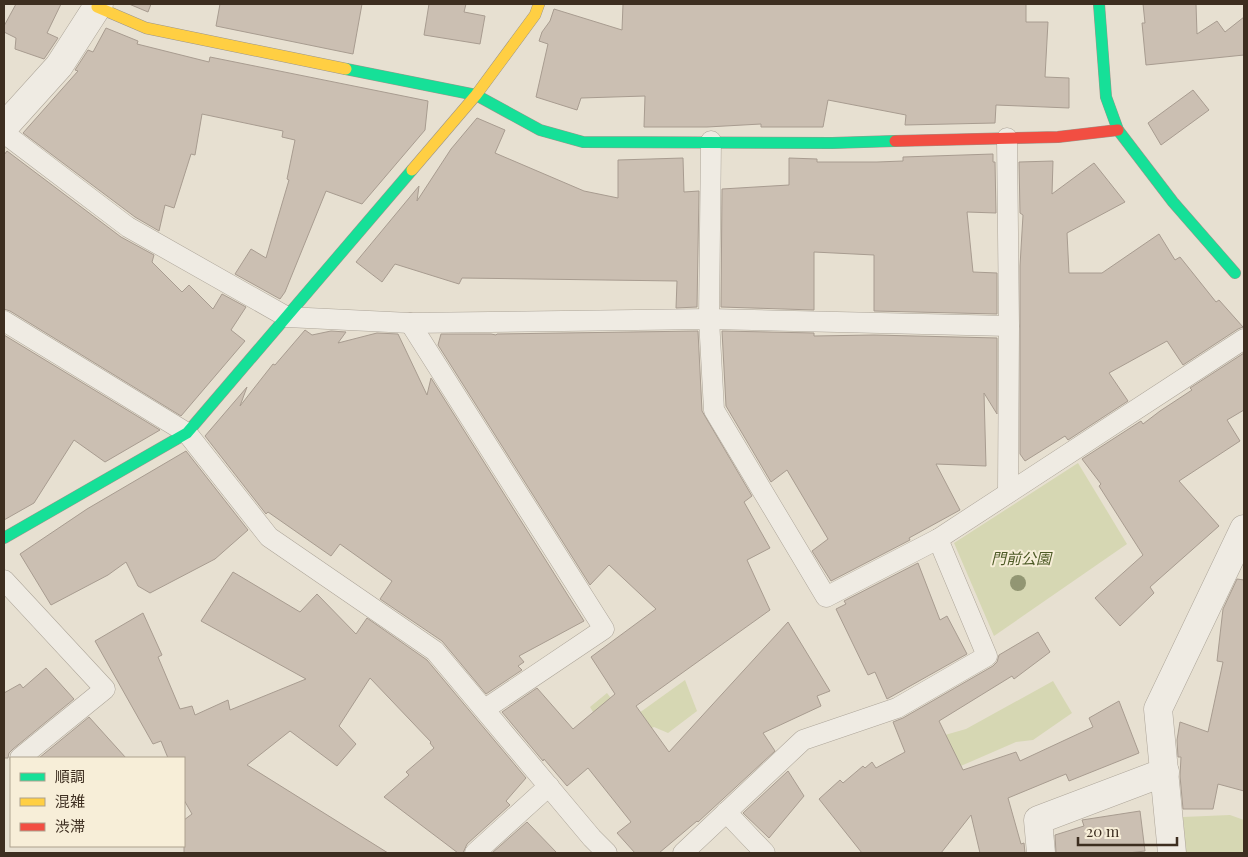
<svg xmlns="http://www.w3.org/2000/svg" width="1248" height="857" font-family="'Playfair Display','Noto Sans JP',serif">
  <style>
    .green { fill: #d6d7b3 }
    .building { fill: #cbbfb2; stroke: #a89c90 }
    .lines { fill: none; stroke-linecap: round; stroke-linejoin: round }
    .lane-casing { stroke: #ada599; stroke-width: 21 }
    .street-casing { stroke: #ada599; stroke-width: 29 }
    .fast-casing { stroke: #9c958a; stroke-width: 12 }
    .slow-casing { stroke: #9c958a; stroke-width: 12 }
    .jam-casing { stroke: #9c958a; stroke-width: 12 }
    .lane { stroke: #efebe3; stroke-width: 20 }
    .street { stroke: #efebe3; stroke-width: 28 }
    .fast { stroke: #16e098; stroke-width: 11 }
    .slow { stroke: #ffcf43; stroke-width: 11 }
    .jam { stroke: #f24e42; stroke-width: 11 }
    .tree { fill: #929673 }
    .labels { text-anchor: middle; dominant-baseline: central; stroke-width: 4; stroke-linejoin: round; paint-order: stroke }
    .park-label { font-size: 15px; font-style: italic; fill: #4d5a26; stroke: #f7eed8 }
  </style>
  <rect width="100%" height="100%" fill="#e7e0d1"/>
  <g class="green">
    <path d="M1078,463L1127,544L994,636L954,543Z"/>
    <path d="M685,680L697,711L668,733L654,727L614,746L590,707L607,693L628,721Z"/>
    <path d="M1053,681L1072,713L1033,740L1016,742L947,772L924,741L966,729Z"/>
    <path d="M1230,815L1244,820V853H1186L1183,817Z"/>
  </g>
  <g class="building">
    <path d="M16,4H61L47,33L58,38L44,59L15,49L16,38L4,32V26Z"/>
    <path d="M129,4H151L148,12Z"/>
    <path d="M220,4H362L353,54L216,26Z"/>
    <path d="M429,4H466L464,12L485,16L480,44L424,35Z"/>
    <path d="M623,4H1026V22H1048L1045,77L1069,78V108L996,105L995,123L905,125L906,115L828,100L823,127H761V124L707,127H644L645,96L581,98L577,110L536,97L548,44L539,41L542,32L550,21L554,9L622,30Z"/>
    <path d="M1143,4H1196L1197,34L1217,21L1225,32L1244,17V55L1146,65L1142,23H1145Z"/>
    <path d="M106,28L138,41L137,44L209,62L210,57L428,101L425,130L362,204L326,191L285,292L280,299L235,274L251,249L266,258L289,180L287,179L295,140L282,137L283,131L202,114L195,155L191,154L174,208L165,205L159,231L135,217L23,133L78,71L75,70L88,50L93,52Z"/>
    <path d="M1193,90L1209,110L1161,145L1148,123Z"/>
    <path d="M477,118L505,130L495,153L584,191L618,198V160L683,158L684,192L699,191L697,307L676,308L677,281L462,278L459,284L395,264L382,282L356,262L419,186L417,201L451,149Z"/>
    <path d="M7,151L121,237L154,255L152,262L182,292L189,285L213,309L222,294L246,307L231,330L245,341L181,416L10,311L4,309V155Z"/>
    <path d="M993,154V162H995L996,213L967,212L973,272L997,273V314L874,311V255L814,252V310L721,307L722,189L789,185V158L817,159V162H877L903,161V157Z"/>
    <path d="M1053,161L1052,194L1094,163L1125,202L1067,233L1069,273H1102L1159,234L1175,260L1180,257L1216,302L1219,300L1243,327L1238,329L1183,365L1167,341L1109,373L1128,401L1068,440L1065,436L1025,461L1020,454V266L1023,215L1020,213L1019,162Z"/>
    <path d="M305,330L312,335L331,331L346,332L338,343L377,333L398,334L427,395L431,378L584,621L519,656L524,662L518,666L522,670L486,694L442,641L380,599L392,581L340,544L331,556L268,512L266,514L205,436L247,387L240,406L273,364L275,365Z"/>
    <path d="M698,331L702,411L752,496L744,502L770,548L747,560L770,610L636,706L669,752L788,622L830,691L817,696L821,706L763,733L775,751L698,822L697,821L659,853H635L617,833L631,822L588,768L567,786L544,759L543,761L502,712L537,688L573,729L615,694L591,657L656,609L609,565L590,585L438,345L441,334H491L496,335L497,334Z"/>
    <path d="M722,331L814,333V336L874,335L997,338V414L984,393L986,466L936,464L960,510L909,538L910,540L831,581L812,551L828,539L787,470L771,482L726,406Z"/>
    <path d="M4,335L160,430L105,462L74,440L34,503L4,520Z"/>
    <path d="M1244,353V410L1227,420L1240,441L1179,481L1219,526L1150,587L1154,593L1120,626L1095,598L1143,555L1099,486L1101,484L1082,459L1141,421L1143,424L1160,411L1192,390L1190,388Z"/>
    <path d="M186,451L248,530L215,559L150,593L138,586L126,562L108,575L51,605L20,554L87,509Z"/>
    <path d="M918,563L940,620L947,616L967,654L887,699L875,672L868,675L836,609L846,604L844,601Z"/>
    <path d="M233,572L300,612L317,594L356,634L367,618L427,660L526,778L506,801L510,805L467,844L463,853H458L384,797L409,775L406,772L434,748L430,743L431,742L370,678L339,726L356,744L337,766L290,731L247,765L388,853H184V820L192,814L184,800V758H168L161,741L153,744L95,641L143,613L162,655L158,657L180,709L192,706L195,715L228,700L230,710L306,679L201,621Z"/>
    <path d="M1237,579L1244,580V791L1218,784L1213,809H1183L1180,776L1181,757H1178L1177,740L1180,722L1208,732L1223,662L1217,661L1223,609Z"/>
    <path d="M1038,632L1050,652L1014,679L1012,676L939,721L963,770L1016,752L1020,761L1093,727L1089,718L1119,701L1139,753L1069,781L1066,774L1008,798L1021,844L1024,843L1025,853H980L971,815L941,853H862L819,799L840,780L843,783L863,766L865,768L872,762L876,768L905,752L893,722L903,718L993,666L997,662L999,655Z"/>
    <path d="M46,668L74,699L13,749L9,753L8,758H4V693L20,684L23,688Z"/>
    <path d="M89,717L126,758H39Z"/>
    <path d="M788,771L804,796L769,838L743,813Z"/>
    <path d="M1140,811L1145,851L1128,853H1056L1055,835L1084,826L1082,820Z"/>
    <path d="M527,822L557,853H492Z"/>
  </g>
  <g class="lines">
    <g class="lane-casing">
      <g id="lane">
        <path d="M4,133L128,227L287,317L410,323L709,319L1009,326"/>
        <path d="M1007,138L1009,326L1008,492"/>
        <path d="M711,141L709,319L714,410L826,597L938,539L1244,339"/>
        <path d="M4,321L187,433L269,537L435,651L592,838L607,853"/>
        <path d="M410,323L604,629L485,709"/>
        <path d="M4,580L105,689L20,758"/>
        <path d="M726,812L765,853"/>
        <path d="M475,853L549,786"/>
        <path d="M683,853L803,740L897,708L987,656L938,539"/>
      </g>
    </g>
    <g class="street-casing">
      <g id="street">
        <path d="M4,127L59,66L99,4"/>
        <path d="M1041,853L1038,820L1165,772"/>
        <path d="M1172,853L1158,709L1244,529"/>
      </g>
    </g>
    <g class="fast-casing">
      <g id="fast">
        <path d="M1099,4L1106,97L1118,130L1173,202L1235,273"/>
        <path d="M346,69L476,95L540,130L583,142L832,143L895,141"/>
        <path d="M4,538L187,433L412,170"/>
      </g>
    </g>
    <g class="slow-casing">
      <g id="slow">
        <path d="M97,7L146,28L346,69"/>
        <path d="M412,170L476,95L535,15L539,4"/>
      </g>
    </g>
    <g class="jam-casing">
      <path id="jam" d="M895,141L1058,137L1118,130"/>
    </g>
    <use href="#lane" class="lane"/>
    <use href="#street" class="street"/>
    <use href="#fast" class="fast"/>
    <use href="#slow" class="slow"/>
    <use href="#jam" class="jam"/>
  </g>
  <circle class="tree" cx="1018" cy="583" r="8"/>
  <g class="labels">
    <g class="park-label">
      <text x="1021" y="558">門前公園</text>
    </g>
  </g>
  <rect width="1248" height="857" fill="none" stroke="#3d2e20" stroke-width="10"/>
  <rect x="10" y="757" width="175" height="90" fill="#f7eed8" stroke="#ada18e"/>
  <rect x="20" y="773" width="25" height="8" fill="#16e098" stroke="#ada18e"/>
  <text x="55" y="782" font-size="15" fill="#3d2e20">順調</text>
  <rect x="20" y="798" width="25" height="8" fill="#ffcf43" stroke="#ada18e"/>
  <text x="55" y="807" font-size="15" fill="#3d2e20">混雑</text>
  <rect x="20" y="823" width="25" height="8" fill="#f24e42" stroke="#ada18e"/>
  <text x="55" y="832" font-size="15" fill="#3d2e20">渋滞</text>
  <path d="M1078 837v8h99v-8" fill="none" stroke="#3d2e20" stroke-width="2.5"/>
  <text x="1086" y="837" font-size="15" fill="#3d2e20" stroke="#f7eed8" stroke-width="4" paint-order="stroke">20 m</text>
</svg>
